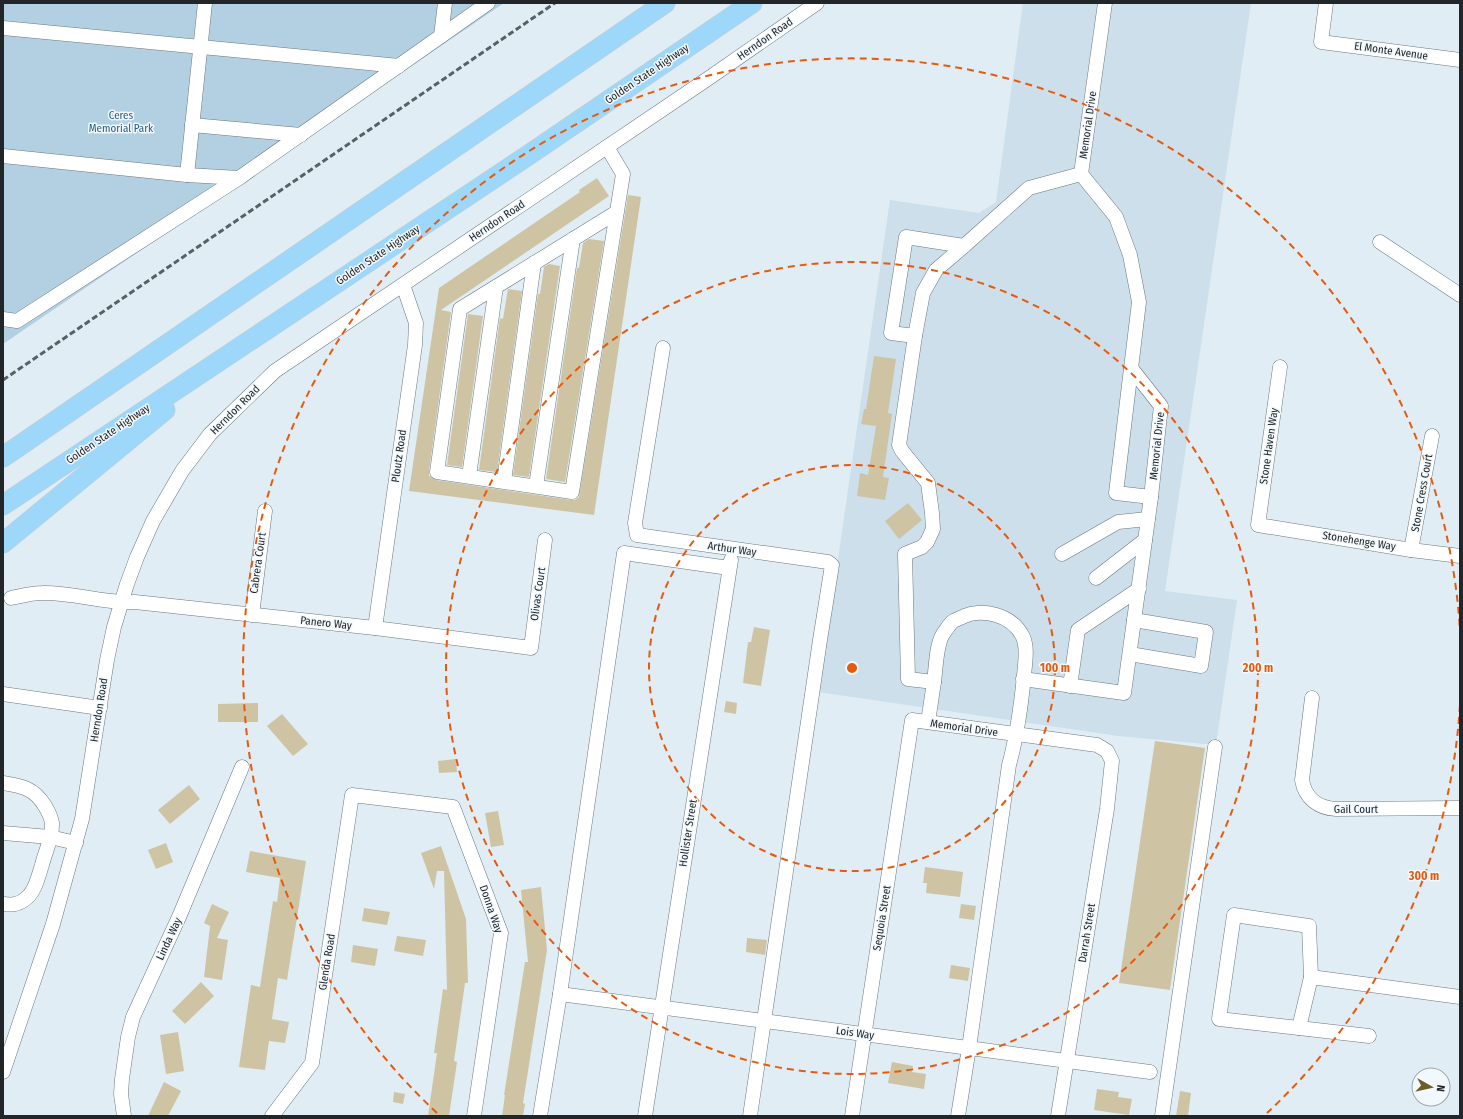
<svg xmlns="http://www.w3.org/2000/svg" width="1463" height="1119" font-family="'Fira Sans Condensed',sans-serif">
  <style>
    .built { fill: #ccdfeb }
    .green { fill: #b2d0e2 }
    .building { fill: #cec4a4 }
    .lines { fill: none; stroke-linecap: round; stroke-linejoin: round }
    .minor-casing { stroke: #6c787f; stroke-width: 15 }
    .highway-casing { stroke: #cacbcc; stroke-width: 21 }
    .minor { stroke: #fff; stroke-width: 14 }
    .highway { stroke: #9dd8fb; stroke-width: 20 }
    .rail { stroke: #596064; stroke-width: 3; stroke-dasharray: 6 3; stroke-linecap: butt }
    .ring { fill: none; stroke: #e8590c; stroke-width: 2; stroke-dasharray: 7 5 }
    .labels { text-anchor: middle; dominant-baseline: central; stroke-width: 3; stroke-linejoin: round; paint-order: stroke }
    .street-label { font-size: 11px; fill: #222629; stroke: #f2f9fe }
    .park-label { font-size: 11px; fill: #265c79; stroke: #f2f9fe }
    .centre { fill: #e8590c; stroke: #f2f9fe; stroke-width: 2 }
    .ring-label { font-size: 12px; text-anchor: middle; font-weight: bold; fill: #e8590c; stroke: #f2f9fe; stroke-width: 3; stroke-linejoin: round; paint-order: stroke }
  </style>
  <rect width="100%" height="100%" fill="#e0edf5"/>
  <path class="built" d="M1023,3H1251L1165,591L1237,600L1216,745L1118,736L818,692L839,552L890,200L979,213L996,202Z"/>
  <path class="green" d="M3,3H504L3,344Z"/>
  <g class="building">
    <path d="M597,178L609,196L441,310L451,312L429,471V476L436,480L571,500H575L579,497L628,195L641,197L594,515L409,491L439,288L580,192L579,190Z"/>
    <path d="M589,239L604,241L565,482L546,479L577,268H579L583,243Z"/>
    <path d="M549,264L560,266L529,477L513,475L538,294H540L544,267Z"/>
    <path d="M508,289L522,291L497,472L479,470L500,318L503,319Z"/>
    <path d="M468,314L483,316L462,467L447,465Z"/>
    <path d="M874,356L896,359L888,413L892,414L883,477L889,478L885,500L857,496L860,473L868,475L876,426L861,424L864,409H866Z"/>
    <path d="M908,503L922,520L899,539L885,521Z"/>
    <path d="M754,627L770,630L761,686L743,683L748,642H751Z"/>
    <path d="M726,701L737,703L736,714L724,712Z"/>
    <path d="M258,703V722H218V704Z"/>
    <path d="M282,714L308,744L293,756L267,726Z"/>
    <path d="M1155,741L1205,748L1170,990L1119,983Z"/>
    <path d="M456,759L457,772L439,773L438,761Z"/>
    <path d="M189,785L200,799L170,824L158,810Z"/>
    <path d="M498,811L504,845L491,847L485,813Z"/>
    <path d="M166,843L173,862L156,869L148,850Z"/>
    <path d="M441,846L466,919L468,983H465L454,1061L457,1062L449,1116H428L437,1053H434L443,989L447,990L444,871H437L434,889L421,853Z"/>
    <path d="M250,851L306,861L287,980L278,978L272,1019L289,1022L285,1043L269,1041L265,1070L239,1067L251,985L260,987L273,901L277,902L280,878L246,872Z"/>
    <path d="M925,867L963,872L960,897L926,893L927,883H923Z"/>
    <path d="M541,887L547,950L523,1103L525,1104L523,1116H502L505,1095H504L525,962H528L521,890Z"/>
    <path d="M212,904L229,912L217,938L228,940L222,980L204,977L210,926L204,923Z"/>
    <path d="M961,904L976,906L974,920L959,918Z"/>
    <path d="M364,908L390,912L387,925L362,921Z"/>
    <path d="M397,936L426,940L423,956L394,951Z"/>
    <path d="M747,938L767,940L765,955L746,952Z"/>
    <path d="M353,945L378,949L375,966L351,962Z"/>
    <path d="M951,965L970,968L968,981L949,978Z"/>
    <path d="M201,982L214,996L185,1024L172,1011Z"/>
    <path d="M178,1032L184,1071L166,1074L160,1035Z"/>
    <path d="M892,1062L913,1066L912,1072L926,1074L924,1089L888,1083Z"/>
    <path d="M164,1082L181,1091L168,1116H148Z"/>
    <path d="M1097,1089L1119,1092L1118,1097L1132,1099L1129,1115L1094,1110Z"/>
    <path d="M1180,1091L1191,1093L1188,1116H1176Z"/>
    <path d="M394,1092L405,1094L403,1104L393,1102Z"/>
  </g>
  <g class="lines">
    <g class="minor-casing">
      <g id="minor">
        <path d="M1105,3L1081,174L1116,217L1130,255L1139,302L1116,493L1151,497"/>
        <path d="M1326,3L1321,42L1460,60"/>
        <path d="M3,28L399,66"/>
        <path d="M441,36L445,3"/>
        <path d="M192,125L301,135"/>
        <path d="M607,147L623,174L572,492L437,472L460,309L617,212"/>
        <path d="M3,156L187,175L205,3"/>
        <path d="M187,175L239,178L488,3"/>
        <path d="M1380,242L1460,295"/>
        <path d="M3,319L17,321L239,178"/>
        <path d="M915,336L891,333L906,237L964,246"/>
        <path d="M663,348L635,523L637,535L828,562L832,565L820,640L750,1116"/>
        <path d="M1280,367L1258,525L1411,550L1460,556"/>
        <path d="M469,476L496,287"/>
        <path d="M504,481L534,263"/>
        <path d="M536,486L573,239"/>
        <path d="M1411,550L1432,436"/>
        <path d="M1062,554L1118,522L1148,519"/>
        <path d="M1096,578L1145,540"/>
        <path d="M11,598C21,596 32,593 42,593C74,592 104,604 135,602L375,628L531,648L545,540"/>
        <path d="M252,615L265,511"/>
        <path d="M375,628L415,345L416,323L403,285"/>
        <path d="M1130,654L1201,666L1206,632L1134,620"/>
        <path d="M1023,679L1124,693L1151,497L1161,406L1131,368"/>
        <path d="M1070,686L1078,630L1139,589"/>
        <path d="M3,694L100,708"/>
        <path d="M1312,698L1302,780C1305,798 1318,808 1336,809L1460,808"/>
        <path d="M928,722L934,682"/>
        <path d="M3,783C22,786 34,788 45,806C48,811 51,817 52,823C53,837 45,852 42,865C38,877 35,893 24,900C17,905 11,905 3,904"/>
        <path d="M3,833L50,837L76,843"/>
        <path d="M560,994L1150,1072"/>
        <path d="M1299,1028L1219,1019L1234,915L1309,926L1311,977"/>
        <path d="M1369,1036L1299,1028L1311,977L1460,997"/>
        <path d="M3,1072L53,924L82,819L107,660L114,627L127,584L137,557L153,521L182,471L210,434L275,371L706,80L817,3"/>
        <path d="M124,1116L121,1094L122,1079L128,1037L133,1017L179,917L242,767"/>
        <path d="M272,1116L312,1063L352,795L453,807L501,933L474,1116"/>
        <path d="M540,1116L560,994L624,553L729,568"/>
        <path d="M645,1116L731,560"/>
        <path d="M852,1116L912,720L1097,745L1107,751L1112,761L1107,809L1058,1116"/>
        <path d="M958,1116L969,1048L1009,765C1017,736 1021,706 1024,676C1025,663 1028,648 1023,637C1012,614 981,607 960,618C958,619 954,620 952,622C949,625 946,630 943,634C936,645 936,668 934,682L908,679L905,554L922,547L927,542L933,529L932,513L928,483L902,451L899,445L915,336L923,293L936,270L964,246L1029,188L1081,174"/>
        <path d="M1162,1116L1215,747"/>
      </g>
    </g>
    <g class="highway-casing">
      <g id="highway">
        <path d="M3,457L665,3"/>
        <path d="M3,505L530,154L752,3"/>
        <path d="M3,543L165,410"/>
      </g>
    </g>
    <use href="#minor" class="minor"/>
    <use href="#highway" class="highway"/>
    <path class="rail" d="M3,380L555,3"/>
  </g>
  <g class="ring">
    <circle cx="852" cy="668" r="203"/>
    <circle cx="852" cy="668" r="406"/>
    <path d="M1460 705A609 609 0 0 1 1267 1113M437 1113A609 609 0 1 1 1460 631"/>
  </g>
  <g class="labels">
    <g class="street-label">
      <text transform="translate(765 39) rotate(-35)">Herndon Road</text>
      <text transform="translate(1391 51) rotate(8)">El Monte Avenue</text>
      <text transform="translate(647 74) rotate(-34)">Golden State Highway</text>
      <text transform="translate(1088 125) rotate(-82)">Memorial Drive</text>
      <text transform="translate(497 221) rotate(-34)">Herndon Road</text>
      <text transform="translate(378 255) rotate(-34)">Golden State Highway</text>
      <text transform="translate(235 410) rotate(-45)">Herndon Road</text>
      <text transform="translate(108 434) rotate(-34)">Golden State Highway</text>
      <text transform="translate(1157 446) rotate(-84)">Memorial Drive</text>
      <text transform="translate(1269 446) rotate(-82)">Stone Haven Way</text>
      <text transform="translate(399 456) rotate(-82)">Ploutz Road</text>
      <text transform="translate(1422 493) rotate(-80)">Stone Cress Court</text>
      <text transform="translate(1359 541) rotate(9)">Stonehenge Way</text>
      <text transform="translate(732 549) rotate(8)">Arthur Way</text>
      <text transform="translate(258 563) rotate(-82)">Cabrera Court</text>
      <text transform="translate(538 594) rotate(-82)">Olivas Court</text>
      <text transform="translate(326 623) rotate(6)">Panero Way</text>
      <text transform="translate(99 710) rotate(-81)">Herndon Road</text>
      <text transform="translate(964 728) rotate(8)">Memorial Drive</text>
      <text x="1356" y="809">Gail Court</text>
      <text transform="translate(688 833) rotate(-81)">Hollister Street</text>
      <text transform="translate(491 909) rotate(71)">Donna Way</text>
      <text transform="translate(882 918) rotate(-81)">Sequoia Street</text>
      <text transform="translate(1087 933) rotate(-81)">Darrah Street</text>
      <text transform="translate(169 939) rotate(-65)">Linda Way</text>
      <text transform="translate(327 962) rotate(-81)">Glenda Road</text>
      <text transform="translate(855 1033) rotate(8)">Lois Way</text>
    </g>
    <g class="park-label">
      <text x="121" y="115">Ceres<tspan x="121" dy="13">Memorial Park</tspan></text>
    </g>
  </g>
  <circle cx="852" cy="668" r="6" class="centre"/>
  <g class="ring-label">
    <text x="1055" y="672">100 m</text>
    <text x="1258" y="672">200 m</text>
    <text x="1424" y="880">300 m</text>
  </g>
  <rect width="1463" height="1119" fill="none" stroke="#222629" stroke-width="8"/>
  <g transform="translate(1431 1087) rotate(98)"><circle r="19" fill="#f2f9fe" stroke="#9fa5a9"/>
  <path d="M0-3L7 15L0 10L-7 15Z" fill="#6d5d2b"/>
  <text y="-6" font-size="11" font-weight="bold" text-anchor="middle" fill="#222629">N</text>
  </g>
</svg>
